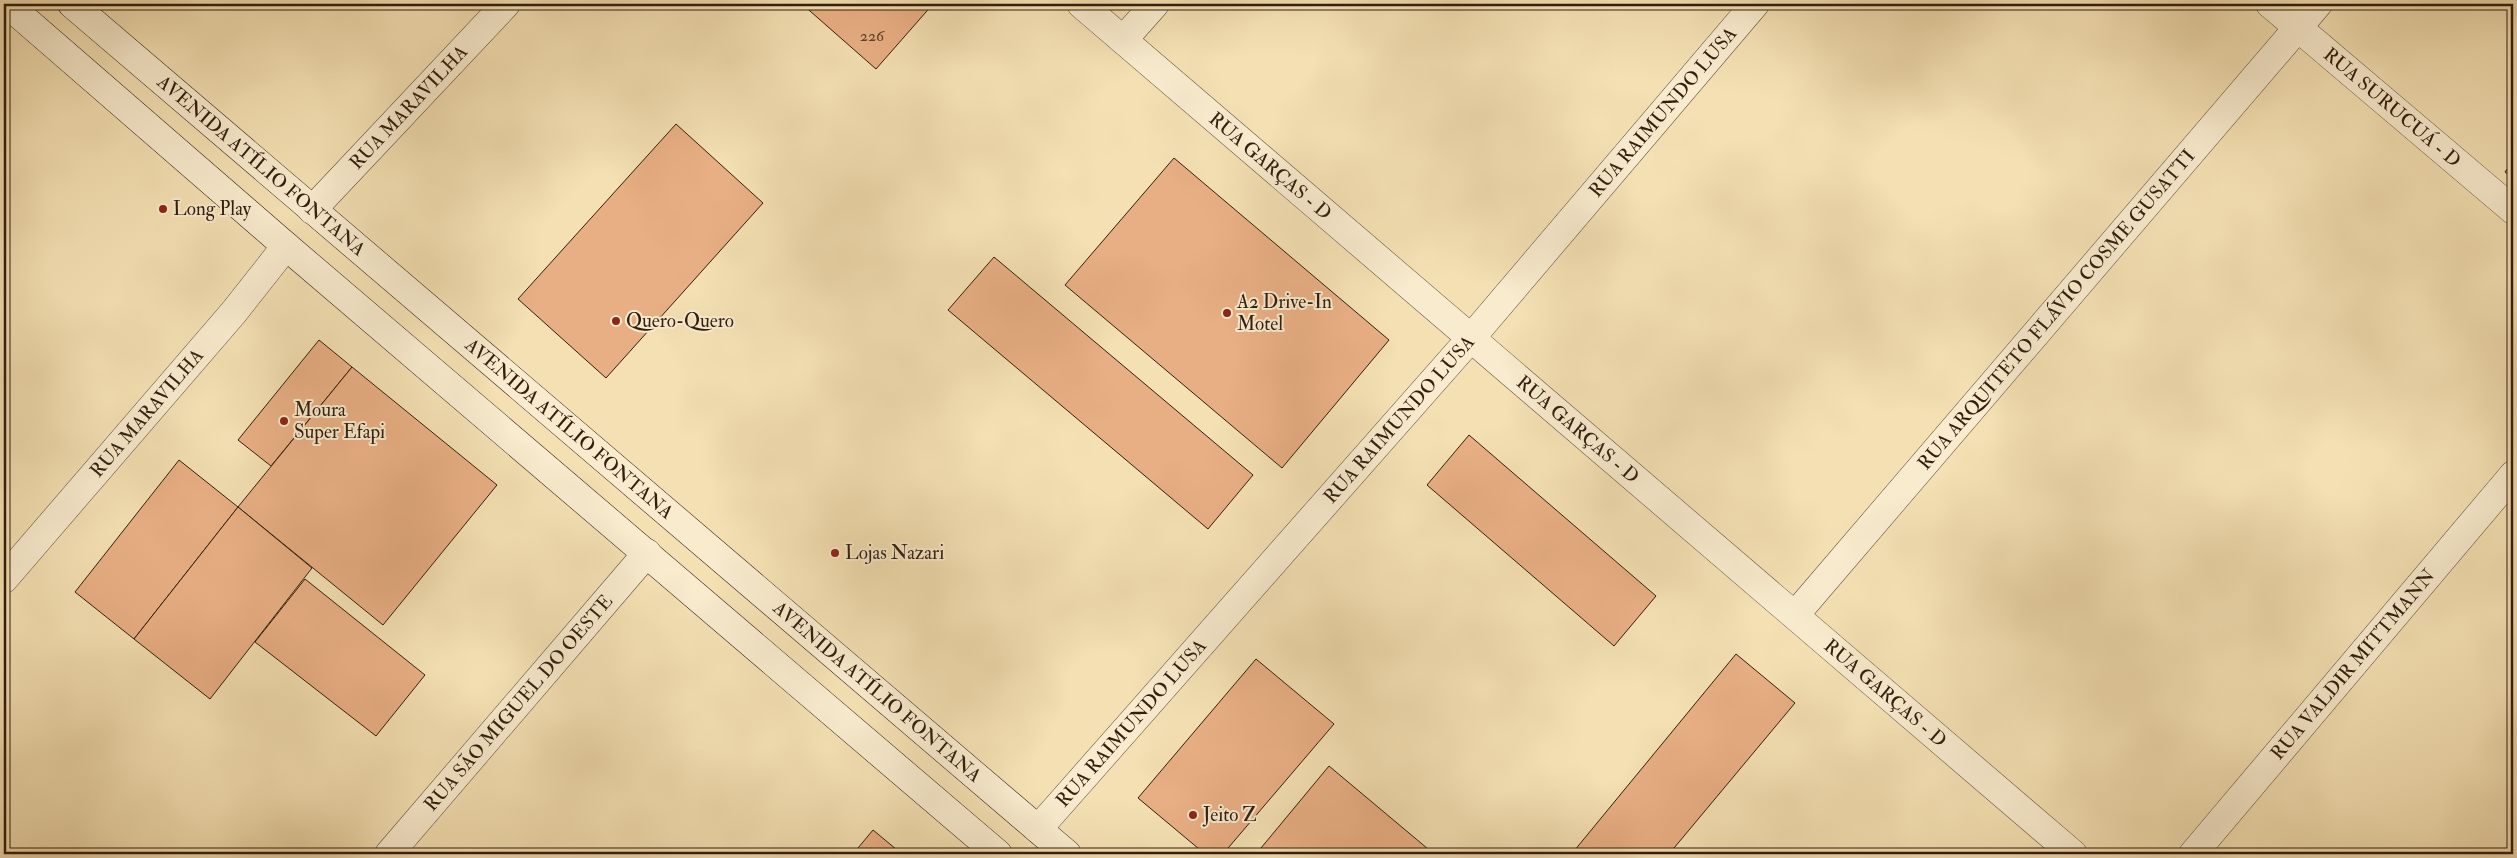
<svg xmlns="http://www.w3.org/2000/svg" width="2517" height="858" font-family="'IM FELL Double Pica',serif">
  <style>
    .building { fill: #e9af84; stroke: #321d0e }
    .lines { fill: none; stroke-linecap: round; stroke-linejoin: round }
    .minor-casing { stroke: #624e37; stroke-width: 29 }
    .tertiary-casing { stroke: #624e37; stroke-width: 29 }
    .secondary-casing { stroke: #321d0e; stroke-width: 29 }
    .minor { stroke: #f8ebce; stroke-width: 28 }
    .tertiary { stroke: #f8ebce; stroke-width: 28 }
    .secondary { stroke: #f8ebce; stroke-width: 28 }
    .poi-dot { fill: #8f2418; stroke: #f8ebce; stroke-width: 2 }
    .labels { text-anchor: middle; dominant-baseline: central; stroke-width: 4; stroke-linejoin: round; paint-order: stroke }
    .number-label { font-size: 16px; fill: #60422c }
    .street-label { font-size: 19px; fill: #321d0e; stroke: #f8ebce }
    .poi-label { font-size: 19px; fill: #321d0e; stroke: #f8ebce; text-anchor: start }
  </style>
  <rect width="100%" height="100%" fill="#f4e0b3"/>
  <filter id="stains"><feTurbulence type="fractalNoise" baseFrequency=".004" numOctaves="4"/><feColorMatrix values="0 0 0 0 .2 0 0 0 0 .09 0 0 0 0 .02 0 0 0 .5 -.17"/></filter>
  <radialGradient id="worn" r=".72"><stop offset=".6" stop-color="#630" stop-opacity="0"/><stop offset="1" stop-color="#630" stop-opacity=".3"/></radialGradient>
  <g class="building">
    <path d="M802,4H933L876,69Z"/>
    <path d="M676,124L763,203L606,378L518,299Z"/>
    <path d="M1174,158L1389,340L1282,468L1065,285Z"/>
    <path d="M2513,161V178L2505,172Z"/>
    <path d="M994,257L1253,475L1208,529L948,310Z"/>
    <path d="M319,340L352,367L271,466L238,440Z"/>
    <path d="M352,367L497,485L383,625L238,507Z"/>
    <path d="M1469,435L1656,596L1614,646L1427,485Z"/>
    <path d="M179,460L238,507L134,639L75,592Z"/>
    <path d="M238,507L312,568L210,699L134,639Z"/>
    <path d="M305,579L425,675L376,736L255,642Z"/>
    <path d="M1736,654L1795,703L1669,854H1578L1574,851Z"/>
    <path d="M1256,659L1334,724L1223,854H1205L1138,798Z"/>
    <path d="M1329,766L1434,854H1256Z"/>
    <path d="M873,830L902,854H853Z"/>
  </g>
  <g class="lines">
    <g class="minor-casing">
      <g id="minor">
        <path id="s1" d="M2270,4L2513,210"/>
        <path d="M1123,40L1155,4"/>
        <path id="s2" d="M312,210L506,4"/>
        <path id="s3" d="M4,579L234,312L286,246"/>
        <path id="s4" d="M1795,615L2318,4"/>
        <path id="s5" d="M1038,829L1471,338L1755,4"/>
        <path id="s6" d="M389,854L647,553"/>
        <path id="s7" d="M2193,854L2513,475"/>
      </g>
    </g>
    <g class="tertiary-casing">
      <g id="tertiary">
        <path id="s8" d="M1081,4L2073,854"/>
      </g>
    </g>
    <g class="secondary-casing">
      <g id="secondary">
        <path d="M7,4L286,246L998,854"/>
        <path id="s9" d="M72,4L1067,854"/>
      </g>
    </g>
    <use href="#minor" class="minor"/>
    <use href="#tertiary" class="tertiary"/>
    <use href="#secondary" class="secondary"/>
  </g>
  <g class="poi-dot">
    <circle cx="163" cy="209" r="5"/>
    <circle cx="1227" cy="313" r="5"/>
    <circle cx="616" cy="321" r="5"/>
    <circle cx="284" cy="421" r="5"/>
    <circle cx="835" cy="553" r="5"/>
    <circle cx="1193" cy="815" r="5"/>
  </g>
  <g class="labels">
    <g class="number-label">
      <text x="872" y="36">226</text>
    </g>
    <g class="street-label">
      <text stroke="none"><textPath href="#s2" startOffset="141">RUA MARAVILHA</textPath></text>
      <text stroke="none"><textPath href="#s1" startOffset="160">RUA SURUCUÁ - D</textPath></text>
      <text stroke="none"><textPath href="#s5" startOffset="951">RUA RAIMUNDO LUSA</textPath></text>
      <text stroke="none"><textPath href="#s8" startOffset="249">RUA GARÇAS - D</textPath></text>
      <text stroke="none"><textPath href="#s9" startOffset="249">AVENIDA ATÍLIO FONTANA</textPath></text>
      <text stroke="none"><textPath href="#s4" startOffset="402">RUA ARQUITETO FLÁVIO COSME GUSATTI</textPath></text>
      <text stroke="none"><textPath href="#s3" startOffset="219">RUA MARAVILHA</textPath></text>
      <text stroke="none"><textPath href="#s5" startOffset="546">RUA RAIMUNDO LUSA</textPath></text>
      <text stroke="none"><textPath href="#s8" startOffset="654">RUA GARÇAS - D</textPath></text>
      <text stroke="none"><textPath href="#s9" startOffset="654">AVENIDA ATÍLIO FONTANA</textPath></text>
      <text stroke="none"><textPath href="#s7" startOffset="248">RUA VALDIR MITTMANN</textPath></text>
      <text stroke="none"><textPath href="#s9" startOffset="1059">AVENIDA ATÍLIO FONTANA</textPath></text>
      <text stroke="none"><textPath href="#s8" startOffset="1059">RUA GARÇAS - D</textPath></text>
      <text stroke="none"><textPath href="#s6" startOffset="199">RUA SÃO MIGUEL DO OESTE</textPath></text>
      <text stroke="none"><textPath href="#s5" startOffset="141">RUA RAIMUNDO LUSA</textPath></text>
    </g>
    <g class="poi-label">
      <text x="173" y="209">Long Play</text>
      <text x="1237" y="302">A2 Drive-In<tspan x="1237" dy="22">Motel</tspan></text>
      <text x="626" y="321">Quero-Quero</text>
      <text x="294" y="410">Moura<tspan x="294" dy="22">Super Efapi</tspan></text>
      <text x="845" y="553">Lojas Nazari</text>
      <text x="1203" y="815">Jeito Z</text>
    </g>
  </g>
  <rect width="2517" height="858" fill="none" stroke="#f4e0b3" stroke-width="20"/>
  <rect x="5" y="5" width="2507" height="848" fill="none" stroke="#321d0e" stroke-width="2.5"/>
  <rect x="10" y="10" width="2497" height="838" fill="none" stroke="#321d0e"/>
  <rect width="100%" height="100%" filter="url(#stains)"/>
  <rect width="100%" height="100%" fill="url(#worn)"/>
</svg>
